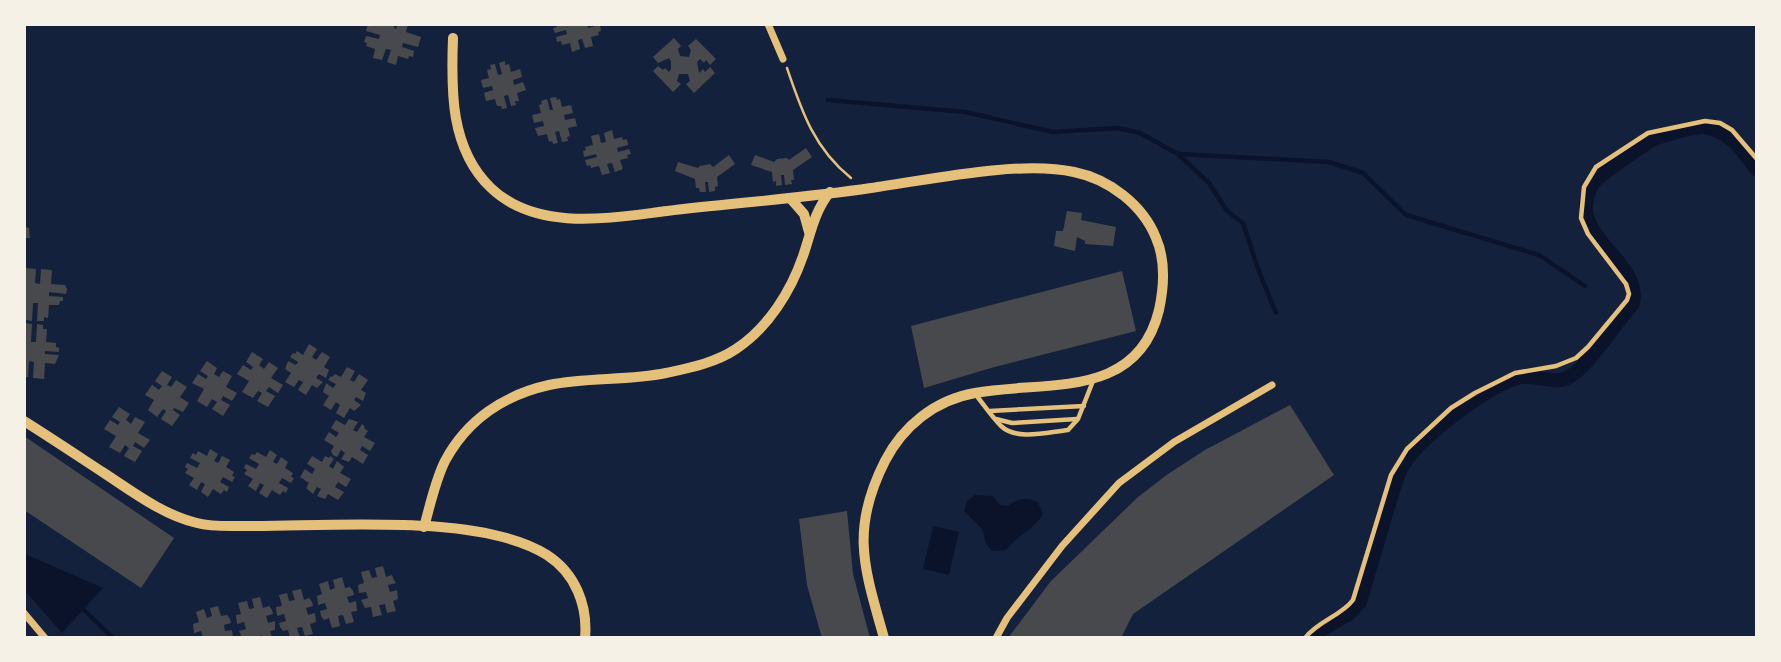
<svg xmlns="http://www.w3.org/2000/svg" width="1781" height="662" font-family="'Archivo Narrow',sans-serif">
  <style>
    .water { fill: #0b132b }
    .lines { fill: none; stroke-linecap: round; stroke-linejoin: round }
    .stream { stroke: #0b132b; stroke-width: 4.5 }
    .canal { stroke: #0b132b; stroke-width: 14 }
    .building { fill: #48494c }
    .path { stroke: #e5c07b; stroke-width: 2.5 }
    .service { stroke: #e5c07b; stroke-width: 4.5 }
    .minor { stroke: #e5c07b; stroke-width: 7 }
    .tertiary { stroke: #e5c07b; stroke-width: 10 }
  </style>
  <rect width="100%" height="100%" fill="#14213d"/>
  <g class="water">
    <path d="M975,495L993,496L1000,505L1008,506C1019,497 1026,498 1038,502L1043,514C1035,528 1018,535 1006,550L992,551L986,544L982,529L964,511L967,501Z"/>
    <path d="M933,526L959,532L949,575L923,569Z"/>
    <path d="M25,554L103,588L62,633L25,591Z"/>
  </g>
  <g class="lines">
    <g class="stream">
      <path d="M828,100L965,112L1053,132L1118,128L1140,133L1178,154L1209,183L1227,211L1243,223L1258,269L1276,313"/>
      <path d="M1179,154L1329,162L1363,173L1406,215L1539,255L1585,286"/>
      <path d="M81,607L113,638"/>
    </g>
    <path class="canal" d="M1313,638L1316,633L1349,614L1360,602L1394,487C1398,476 1401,466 1408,458C1427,433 1491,383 1522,377C1537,375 1556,385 1569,377C1588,367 1616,322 1633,304C1641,267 1591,246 1586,211C1585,203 1589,188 1595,181C1603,173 1642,146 1652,140C1660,136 1696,126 1704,127C1730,131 1742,150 1756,169"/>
  </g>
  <g class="building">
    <path d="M368,24H394V28L396,29L398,24H408L406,32L421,37L418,47L403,43L402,47L414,51L413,57L409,56L408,59L398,56L396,65L387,62L391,50L386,49L382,60L373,58L375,49L366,46L367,43L364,42L366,36L379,39L380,35L366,31Z"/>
    <path d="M556,24H587L588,28L600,25L601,31L598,32L599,35L591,37L593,46L585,48L582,39L578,40L580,49L572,52L570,43L562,45L561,41L557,42L556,37L567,34L566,30L555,33L553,28L557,27Z"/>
    <path d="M674,38L681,46L678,49L680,56L689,57L691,50L688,46L696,39L716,59L710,65L706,60L704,63L700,59L697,62L699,73L703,69L705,72L710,67L715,73L694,93L686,84L690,81L688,74H679L677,81L681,84L673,92L653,71L658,66L663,70L665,68L669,72L671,69V61L669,58L658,63L653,57Z"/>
    <path d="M505,61V65L509,64L511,72L520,69L522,77L513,80L514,85L523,82L526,90L517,93L519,101H515L516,105L511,106L508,95L504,96L507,108L502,109L501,106H497L495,99L486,101L484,93L493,90L492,86L483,88L481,80L489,78L487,70L491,69L490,65L495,64L498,75L502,74L499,63Z"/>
    <path d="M556,97L557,100L560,99L562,107L571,105L573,113L564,115L565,120L575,118L577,126L568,128L570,136L567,137L568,141L562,142L559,131L555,132L558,143L553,144L552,141L549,142L547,134L538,136L535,128L544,126L543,121L534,123L532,115L541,113L539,105L542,104L541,101L547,99L550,110H553L550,98Z"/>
    <path d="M612,130L614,139L622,137L623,140L627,139L628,145L617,148L618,152L629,149L631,154L627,155L628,158L620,160L623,169L615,172L612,163L607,164L610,173L602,175L599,166L591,168L590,165L587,166L585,160L597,157L596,154L584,157L583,151L586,150L585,147L593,145L591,136L599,134L601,143L606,142L604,133Z"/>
    <path d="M806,148L812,157L793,170L794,180H791L792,184L785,185L784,175H781L782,185L776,186V181L773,182L772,172L751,165L755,155L774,162L777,159L787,158L789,160Z"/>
    <path d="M729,155L735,164L717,177L718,186L715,187V191L709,192L708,182H705L706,192H700L699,188H696L695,179L675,171L678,162L698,168L700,166L710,164L713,167Z"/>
    <path d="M1067,211L1082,213L1081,220L1116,227L1113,246L1085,244V241L1077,237L1075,251L1054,246L1056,231H1063Z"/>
    <path d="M24,227L29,228L30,238H24Z"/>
    <path d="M25,268L36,269L35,283L40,284L41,269L52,270L51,284L65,285L67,289L66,294L49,292V296L63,297V301H60L59,305H49L48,318L44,317V321H37L38,303H33L32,321L26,320Z"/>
    <path d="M1122,271L1136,331L991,368L924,388L911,326Z"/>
    <path d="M25,323L32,324L31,342H36L37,324L43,325V329H47L46,342L56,343V347L59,348V352L45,351V354L59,355L55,364L45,363L44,379L33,378L34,362L29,361L28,377H24Z"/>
    <path d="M309,344L317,349L312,357L316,360L322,352L330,357L324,367L329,370L326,378L319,374L316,378L323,382L317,388L312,385L306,395L298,390L303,382L299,380L294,387L285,382L291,373L285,369L288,361L296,365L298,362L290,357L293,353L295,354L297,351L303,355Z"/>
    <path d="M252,352L263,359L259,365L264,369L269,362L278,368L271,378L283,385L278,393L269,387L266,391L275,396L268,407L257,401L262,393L258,391L253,398L242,392L249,381L237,374L243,365L251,370L253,367L246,362Z"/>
    <path d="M207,361L217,368L214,374L219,377L223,371L232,376L226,387L237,393L232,401L223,396L221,400L230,405L223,416L212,409L217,402L212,399L207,407L197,401L204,389L192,383L198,374L206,379L208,376L200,371Z"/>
    <path d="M347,367L355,371L350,380L354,382L359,374L368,380L361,390L366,393L363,401L356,397L354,400L361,405L354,411L350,408L344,418L336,413L340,405L336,402L331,410L323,405L329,396L323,392L326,383L333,388L336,384L328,380L331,376L332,377L335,374L341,377Z"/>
    <path d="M162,371L172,377L167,385L171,387L176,380L187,387L180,397L189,403L183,412L174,408L173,410L180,415L172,426L161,419L166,411L163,409L157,417L148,410L154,400L145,395L152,385L159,390L162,386L155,381Z"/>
    <path d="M1290,405L1334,475L1133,614L1121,638H1008L1051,581L1138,497L1168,474L1205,450Z"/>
    <path d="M119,407L130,414L126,420L131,424L135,417L145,422L138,433L150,440L144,448L135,442L133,446L142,451L135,462L124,456L129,448L125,445L120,453L109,447L116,436L104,429L110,420L118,425L120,422L112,417Z"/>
    <path d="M349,419L358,422L353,430L357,432L362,424L365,427L364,428L368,431L364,437L375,443L370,451L362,446L360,450L368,455L363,464L352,457L349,462L341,459L345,453L341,450L337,457L333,455L331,451L334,446L324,440L329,432L336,437L339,433L331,428L336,420L345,425Z"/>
    <path d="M24,436L174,538L141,588L24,510Z"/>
    <path d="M210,449L218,454L214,461L218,463L222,456L230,460L226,467L234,472L232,476L235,477L232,482L223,477L220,482L229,487L227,492L224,490L221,494L213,489L208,497L201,492L205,484L201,482L197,490L189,485L194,478L185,473L188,469L185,467L187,463L197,468L200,463L190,458L193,453L196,455L198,451L207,456Z"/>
    <path d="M270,450L277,455L273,462L277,464L281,457L288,462L285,468L293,473L291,477L294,478L291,483L282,478L279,483L288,488L286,493L283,491L280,495L272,490L267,498L259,493L264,485L260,483L256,491L248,486L253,479L244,474L247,470L244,468L246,464L256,469L259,464L249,458L252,454L255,455L257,452L266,457Z"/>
    <path d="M312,456L322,462L325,456L329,458L330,456L334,459L329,466L333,469L337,461L344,467L340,473L351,479L346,487L338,482L335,487L344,492L338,500L328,494L325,499L317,496L321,489L317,487L313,494L306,488L309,483L300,477L305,469L312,474L315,469L307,464Z"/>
    <path d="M847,511L853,574L870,638H822L807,585L799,519Z"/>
    <path d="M383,566L386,577L392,575L394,580L396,583L388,585L390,592L397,590L398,599L393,601L396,611L387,613L385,604L379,605L382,615L373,617L371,607L365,608L361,600L368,598L366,592L359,593L358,585L364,583L361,572L369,570L372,578L377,577L375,568Z"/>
    <path d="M342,577L345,588L350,587L353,591L354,595L347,597L349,603L356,601L357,611L351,612L354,622L346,624L343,615L338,616L340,626L332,628L329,618L324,620L321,616L320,611L327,609L325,603L318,605L317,596L322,594L319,584L328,581L330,590L335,588L333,580Z"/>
    <path d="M301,589L304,600L309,598L312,602L313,606L306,608L308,615L315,613L316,622L310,624L313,634L305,636L302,627L297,628L300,638H290L288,630L283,631L280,627L279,623L286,621L284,614L277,616L276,607L282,606L279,595L287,593L289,601L295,600L292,591Z"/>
    <path d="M260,597L263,608L269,606L272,610L273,614L266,616L268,623L275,621V630L270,631L272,638H263L262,635L257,638H242L239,631L246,629L244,622L237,624L236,615L241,614L238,603L247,601L249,609L254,608L252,599Z"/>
    <path d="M218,606L221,616L227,615L230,619L231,623L224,625L225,631L232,630L233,638H203L201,631L194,633L193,624L199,622L196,612L204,609L207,618L212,616L210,608Z"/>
  </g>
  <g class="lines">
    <path class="path" d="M787,68C802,112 814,148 851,178"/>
    <g class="service">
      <path d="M976,395C984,405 992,417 1001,426C1017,441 1048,432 1068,430L1078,419L1093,381"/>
      <path d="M990,411L1084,406"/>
      <path d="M996,419L1012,423L1077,419"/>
      <path d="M1305,638C1318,621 1341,616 1353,600L1391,475L1407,449L1451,408L1475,393L1515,373L1556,366L1576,358L1588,347L1627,300L1629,294L1626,284L1588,234L1581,218L1584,187L1596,167L1648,133L1705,121L1720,123L1732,130L1756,158"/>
    </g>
    <g class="minor">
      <path d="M768,24L783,59"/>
      <path d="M24,613L45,638"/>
      <path d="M996,638L1007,618L1062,546L1119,483L1174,442L1272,385"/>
    </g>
    <g class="tertiary">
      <path d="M453,38C451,90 450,149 491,188C537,232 610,218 667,211C735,203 803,198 871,188C928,180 1019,160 1074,172C1109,179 1143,205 1156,238C1166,261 1164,287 1159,310C1137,401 1044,380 975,393C935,400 903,426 885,461C850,530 864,567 884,638"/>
      <path d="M790,198L804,214L809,232"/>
      <path d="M24,421C51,438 78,456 104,473C133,492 163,515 197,523C212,527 229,526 244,526C325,527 479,512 547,555C575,573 588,605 585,638"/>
      <path d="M424,527C430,506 435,481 445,461C467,420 504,395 549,385C587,377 627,381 666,373C689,368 715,363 736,349C768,328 791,291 803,256C811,233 814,212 830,192"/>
    </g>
  </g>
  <rect width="1781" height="662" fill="none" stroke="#f6f1e7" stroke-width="52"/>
</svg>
